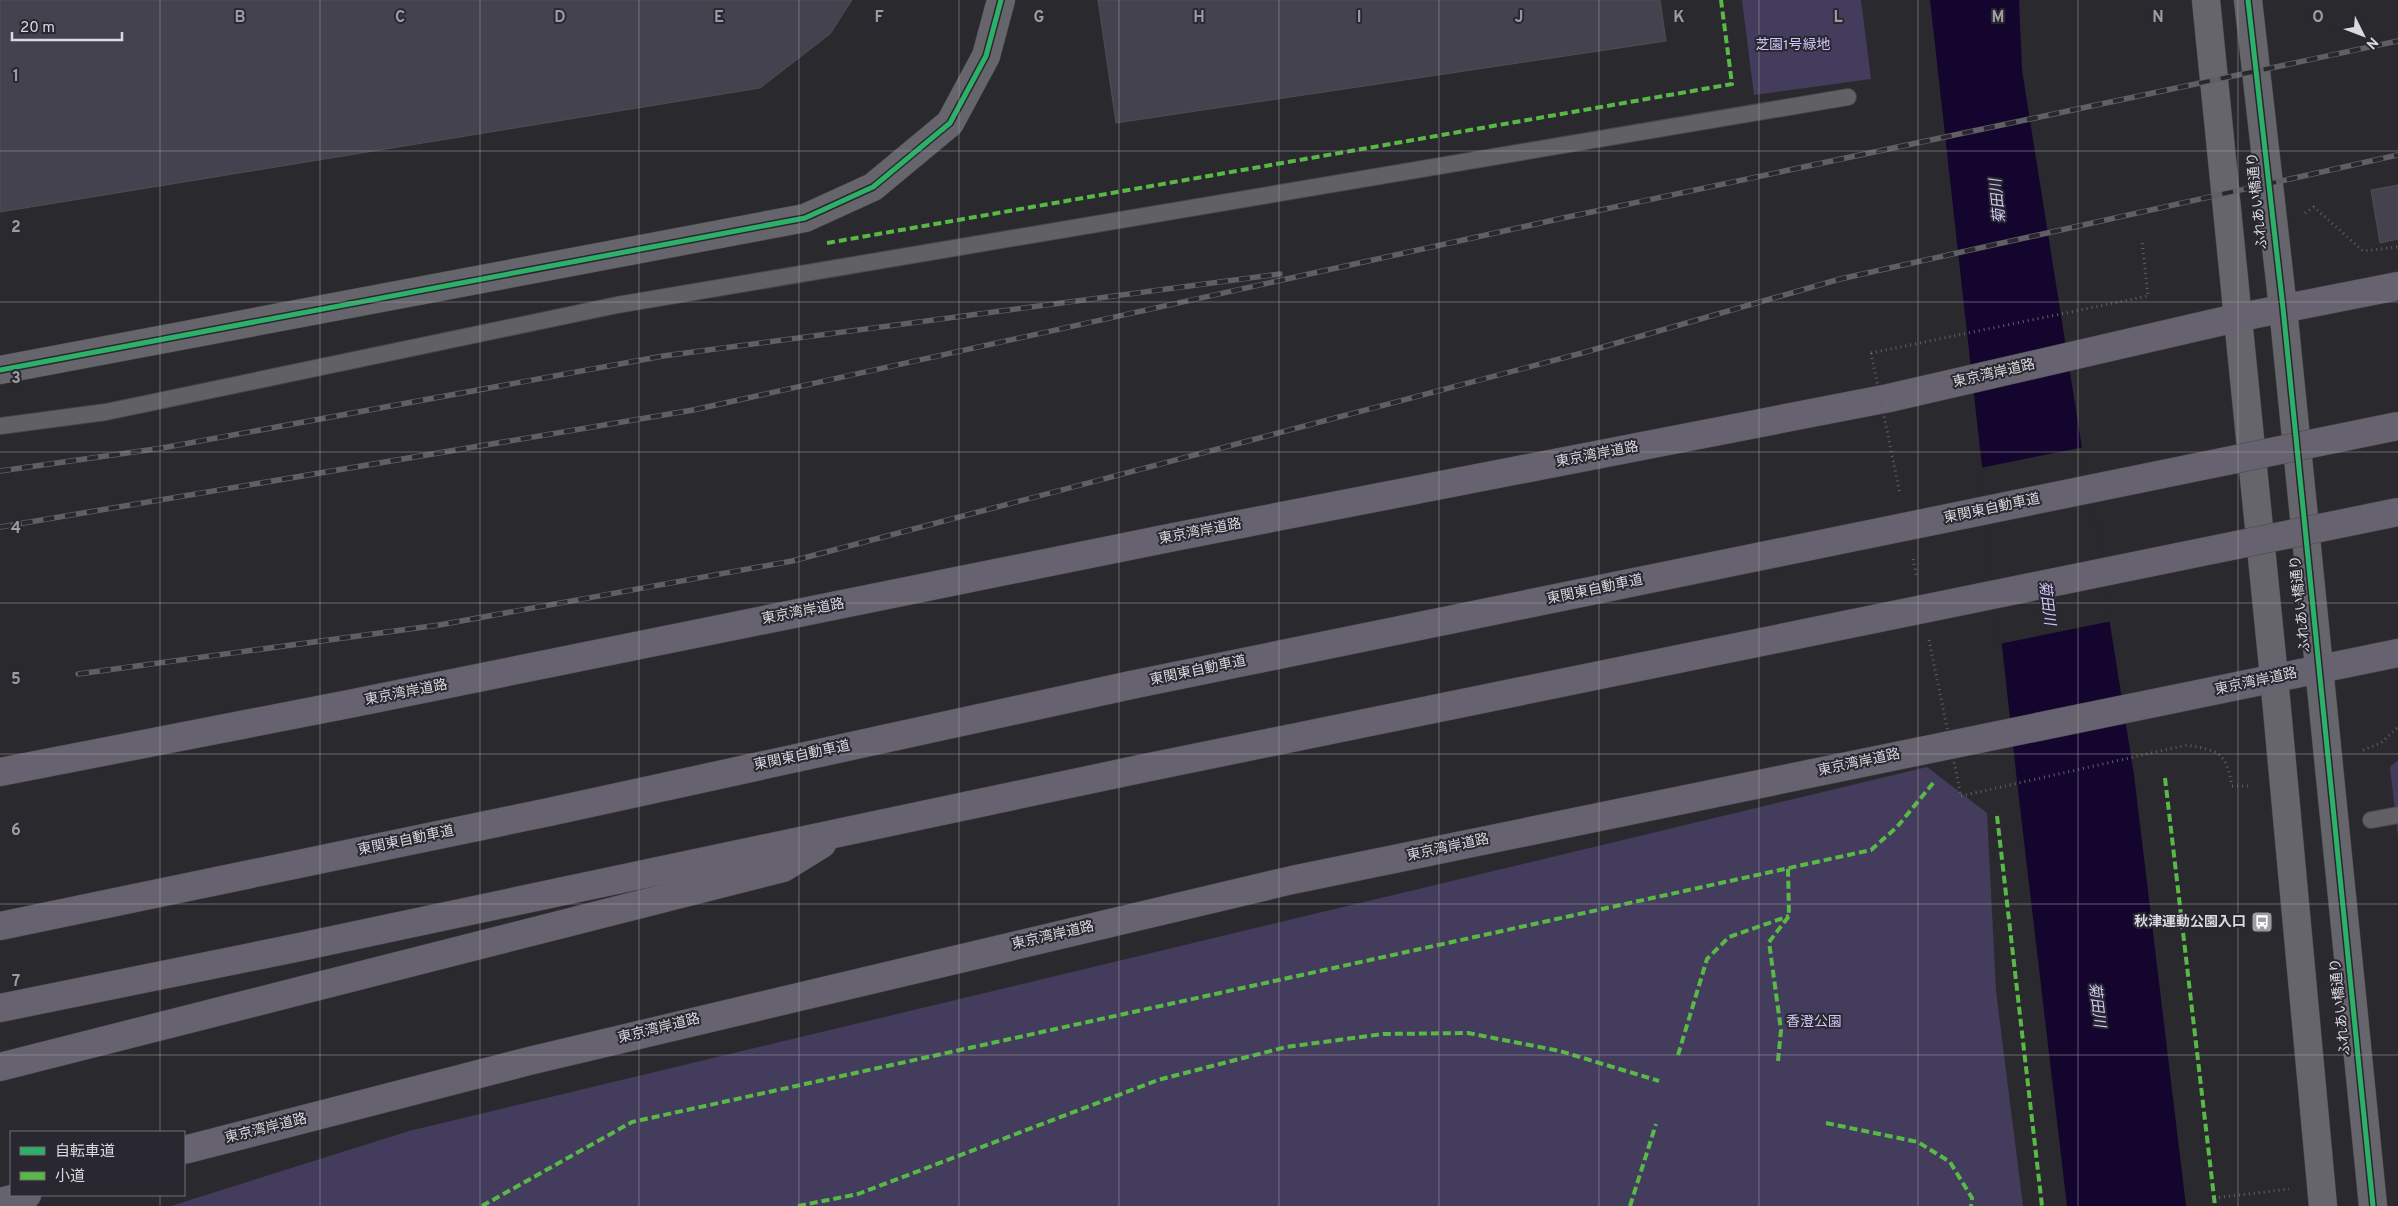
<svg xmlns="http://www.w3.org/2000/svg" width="2398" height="1206" font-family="Overpass,'Noto Sans JP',sans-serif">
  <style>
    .green { fill: #433c5c }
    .water { fill: #14052e }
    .pier { fill: #2a2a2e }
    .building { fill: #44424e; stroke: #4e4e51 }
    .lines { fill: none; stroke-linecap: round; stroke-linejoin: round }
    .lane-casing { stroke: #47464a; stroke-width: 18 }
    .secondary-casing { stroke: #47464a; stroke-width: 29 }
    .highway-casing { stroke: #47464a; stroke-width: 29 }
    .path { stroke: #616064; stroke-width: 3; stroke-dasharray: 1 4; stroke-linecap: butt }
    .lane { stroke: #616165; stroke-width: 16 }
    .secondary { stroke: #66656c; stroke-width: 28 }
    .highway { stroke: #66626f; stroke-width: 28 }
    .rail-casing { stroke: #606064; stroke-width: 5.5 }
    .rail { stroke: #292830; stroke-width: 4; stroke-dasharray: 11; stroke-linecap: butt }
    .highway-bridge-casing { stroke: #47464a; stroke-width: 29; stroke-linecap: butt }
    .path-bridge { stroke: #616064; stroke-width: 3; stroke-dasharray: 1 4; stroke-linecap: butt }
    .highway-bridge { stroke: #66626f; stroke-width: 28 }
    .quiet { stroke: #58b947; stroke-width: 4; stroke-dasharray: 8 4; stroke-linecap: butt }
    .cycleway-casing { stroke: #292830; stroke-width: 8 }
    .cycleway { stroke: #2db169; stroke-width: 5 }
    .grid { fill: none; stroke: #9c9ca1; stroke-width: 1; stroke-opacity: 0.55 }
    .labels { text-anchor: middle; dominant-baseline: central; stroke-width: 4; stroke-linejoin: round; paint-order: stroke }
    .park-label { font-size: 14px; fill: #d1c6f9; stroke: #292830 }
    .street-label { font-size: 14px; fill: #dad9df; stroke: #292830 }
    .poi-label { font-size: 14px; font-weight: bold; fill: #dad9df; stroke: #292830; text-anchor: end }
    .water-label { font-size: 15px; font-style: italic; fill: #d1c7f9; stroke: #292830 }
    .grid-label { font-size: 16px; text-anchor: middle; font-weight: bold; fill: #9c9ca1; stroke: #292830; stroke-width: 4; stroke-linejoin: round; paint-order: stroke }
  </style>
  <rect width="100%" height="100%" fill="#2a2a2e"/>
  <g class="green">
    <path d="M1742,0H1861L1871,79L1754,95Z"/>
    <path d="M2398,760V837L2390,767Z"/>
    <path d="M1927,767L1987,813L1996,991L2023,1206H171L409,1131Z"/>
  </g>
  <path class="water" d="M1930,0H2019L2022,70L2134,775L2186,1206H2067L2019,799Z"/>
  <path class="pier" d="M2084,447L2112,621L1999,644L1980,468Z"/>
  <g class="building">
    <path d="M0,0H852L830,34L760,88L0,212Z"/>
    <path d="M1098,0H1660L1666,41L1116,123Z"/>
    <path d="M2398,185V239L2380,243L2371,190Z"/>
  </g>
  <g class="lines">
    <g class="lane-casing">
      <g id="lane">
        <path d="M0,426L106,412L617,305L1848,97"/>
        <path d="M2371,820L2398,815"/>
      </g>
    </g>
    <g class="secondary-casing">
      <g id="secondary">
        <path d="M2206,0L2274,677L2323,1206"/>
        <path d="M2248,0L2283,308L2373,1206"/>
        <path d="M0,370L805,218L873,187L950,123L986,56L1001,0"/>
      </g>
    </g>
    <g class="highway-casing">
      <g id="highway">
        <path d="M0,772L349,704L1174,537L1889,398L2236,318L2398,286"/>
        <path d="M0,926L549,812L1131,685"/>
        <path d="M0,1008L300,947L1140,769"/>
        <path d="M0,1067L783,868L822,844"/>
        <path d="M184,1150L529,1061L1292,880L2398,653"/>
        <path d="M0,1202L27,1195"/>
      </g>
    </g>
    <g class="path">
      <path d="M2305,213L2314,207L2363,251L2398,247"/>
      <path d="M1871,353L2148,296L2142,241"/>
      <path d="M2363,750L2381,743L2398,727"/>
      <path d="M1961,796L2187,745C2219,751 2226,752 2232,786H2250"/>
      <path d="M2214,1198L2289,1189"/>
    </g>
    <use href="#lane" class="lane"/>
    <use href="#secondary" class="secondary"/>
    <use href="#highway" class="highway"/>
    <g class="rail-casing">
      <g id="rail">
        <path d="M0,471L162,448L663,356L1280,274"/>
        <path d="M0,527L693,410L1563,218L2398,41"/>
        <path d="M78,674L439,625L792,561L1582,353L1840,279L2398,155"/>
      </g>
    </g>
    <use href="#rail" class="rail"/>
    <g class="highway-bridge-casing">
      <g id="highway-bridge">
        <path d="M1131,685L2398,426"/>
        <path d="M1140,769L2398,512"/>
      </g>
    </g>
    <g class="path-bridge">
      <path d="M1871,353L1900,494"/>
      <path d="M1913,559L1917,578"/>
      <path d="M1929,640L1961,796"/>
    </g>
    <use href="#highway-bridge" class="highway-bridge"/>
    <g class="quiet">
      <path d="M827,243L1732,84L1721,0"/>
      <path d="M2165,778L2215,1206"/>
      <path d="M1997,816L2042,1206"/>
      <path d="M1678,1055L1707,959L1729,937L1789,916"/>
      <path d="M1778,1061L1781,1030L1769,942L1789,916L1788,868"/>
      <path d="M1826,1123L1918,1142L1950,1162L1972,1198L1971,1206"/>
      <path d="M482,1206L632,1122L1871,850L1897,827L1934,782"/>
      <path d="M798,1206L858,1194L1158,1080L1286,1047L1383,1034L1468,1033L1560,1051L1659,1081"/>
      <path d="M1630,1206L1656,1124"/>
    </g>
    <g class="cycleway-casing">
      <g id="cycleway">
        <path d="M2248,0L2283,308L2373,1206"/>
        <path d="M0,370L805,218L873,187L950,123L986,56L1001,0"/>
      </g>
    </g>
    <use href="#cycleway" class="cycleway"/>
  </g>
  <path class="grid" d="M160,0V1132M320,0V1206M480,0V1206M639,0V1206M799,0V1206M959,0V1206M1119,0V1206M1279,0V1206M1439,0V1206M1599,0V1206M1759,0V1206M1918,0V1206M2078,0V1206M2238,0V1206M0,151H2398M0,302H2398M0,452H2398M0,603H2398M0,754H2398M0,904H2398M0,1055H2398M160,1195V1206"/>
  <defs>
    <g id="bus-square" transform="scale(1.125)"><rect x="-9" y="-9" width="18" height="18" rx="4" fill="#9c9ca1" stroke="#292830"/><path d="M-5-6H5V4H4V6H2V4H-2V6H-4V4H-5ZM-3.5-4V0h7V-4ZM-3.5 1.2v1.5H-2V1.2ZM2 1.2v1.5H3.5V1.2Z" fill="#fff"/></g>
  </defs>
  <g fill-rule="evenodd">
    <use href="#bus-square" x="2262" y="922"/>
  </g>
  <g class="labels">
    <g class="park-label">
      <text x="1793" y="45">芝園1号緑地</text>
      <text x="1814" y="1022">香澄公園</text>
    </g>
    <g class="street-label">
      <text transform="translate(2258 201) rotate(-96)">ふれあい橋通り</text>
      <text transform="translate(1994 374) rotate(-13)">東京湾岸道路</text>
      <text transform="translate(1597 455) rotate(-11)">東京湾岸道路</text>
      <text transform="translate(1992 509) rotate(-12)">東関東自動車道</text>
      <text transform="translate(1200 532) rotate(-11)">東京湾岸道路</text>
      <text transform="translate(1595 590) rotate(-12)">東関東自動車道</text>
      <text transform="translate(2301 604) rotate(-96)">ふれあい橋通り</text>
      <text transform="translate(803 612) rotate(-11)">東京湾岸道路</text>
      <text transform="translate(1198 671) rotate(-12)">東関東自動車道</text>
      <text transform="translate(2256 682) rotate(-12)">東京湾岸道路</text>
      <text transform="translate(406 693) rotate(-11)">東京湾岸道路</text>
      <text transform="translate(802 756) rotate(-12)">東関東自動車道</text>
      <text transform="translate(1859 763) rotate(-12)">東京湾岸道路</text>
      <text transform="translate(406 841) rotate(-12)">東関東自動車道</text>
      <text transform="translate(1448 848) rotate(-12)">東京湾岸道路</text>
      <text transform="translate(1053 936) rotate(-13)">東京湾岸道路</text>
      <text transform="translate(2341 1007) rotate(-96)">ふれあい橋通り</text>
      <text transform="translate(659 1029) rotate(-14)">東京湾岸道路</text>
      <text transform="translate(266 1129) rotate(-14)">東京湾岸道路</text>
    </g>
    <g class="poi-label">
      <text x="2246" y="922">秋津運動公園入口</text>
    </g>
    <g class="water-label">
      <text transform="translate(1999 201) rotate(-96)">菊田川</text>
      <text transform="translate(2046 603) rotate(83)">菊田川</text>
      <text transform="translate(2096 1005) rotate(83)">菊田川</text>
    </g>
  </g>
  <g class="grid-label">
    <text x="240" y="22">B</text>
    <text x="400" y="22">C</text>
    <text x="560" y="22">D</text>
    <text x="719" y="22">E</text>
    <text x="879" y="22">F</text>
    <text x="1039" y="22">G</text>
    <text x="1199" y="22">H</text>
    <text x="1359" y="22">I</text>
    <text x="1519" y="22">J</text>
    <text x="1679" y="22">K</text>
    <text x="1838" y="22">L</text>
    <text x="1998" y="22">M</text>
    <text x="2158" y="22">N</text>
    <text x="2318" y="22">O</text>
    <text x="16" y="81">1</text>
    <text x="16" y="232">2</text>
    <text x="16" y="383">3</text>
    <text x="16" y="533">4</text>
    <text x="16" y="684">5</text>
    <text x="16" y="835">6</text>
    <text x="16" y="986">7</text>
  </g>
  <rect x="10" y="1131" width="175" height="65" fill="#292830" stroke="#706f76"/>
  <rect x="20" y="1147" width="25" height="8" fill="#2db169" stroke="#706f76"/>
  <text x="55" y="1156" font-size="15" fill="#dad9df">自転車道</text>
  <rect x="20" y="1172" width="25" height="8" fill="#58b947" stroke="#706f76"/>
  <text x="55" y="1181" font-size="15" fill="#dad9df">小道</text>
  <g transform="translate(2363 35) rotate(132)" stroke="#292830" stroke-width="4" paint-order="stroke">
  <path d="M0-4L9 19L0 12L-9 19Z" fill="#dad9df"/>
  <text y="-8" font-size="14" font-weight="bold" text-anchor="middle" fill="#dad9df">N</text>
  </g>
  <path d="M12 32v8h110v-8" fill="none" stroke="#dad9df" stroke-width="2.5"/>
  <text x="20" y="32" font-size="15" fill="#dad9df" stroke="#292830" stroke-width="4" paint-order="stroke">20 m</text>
</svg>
